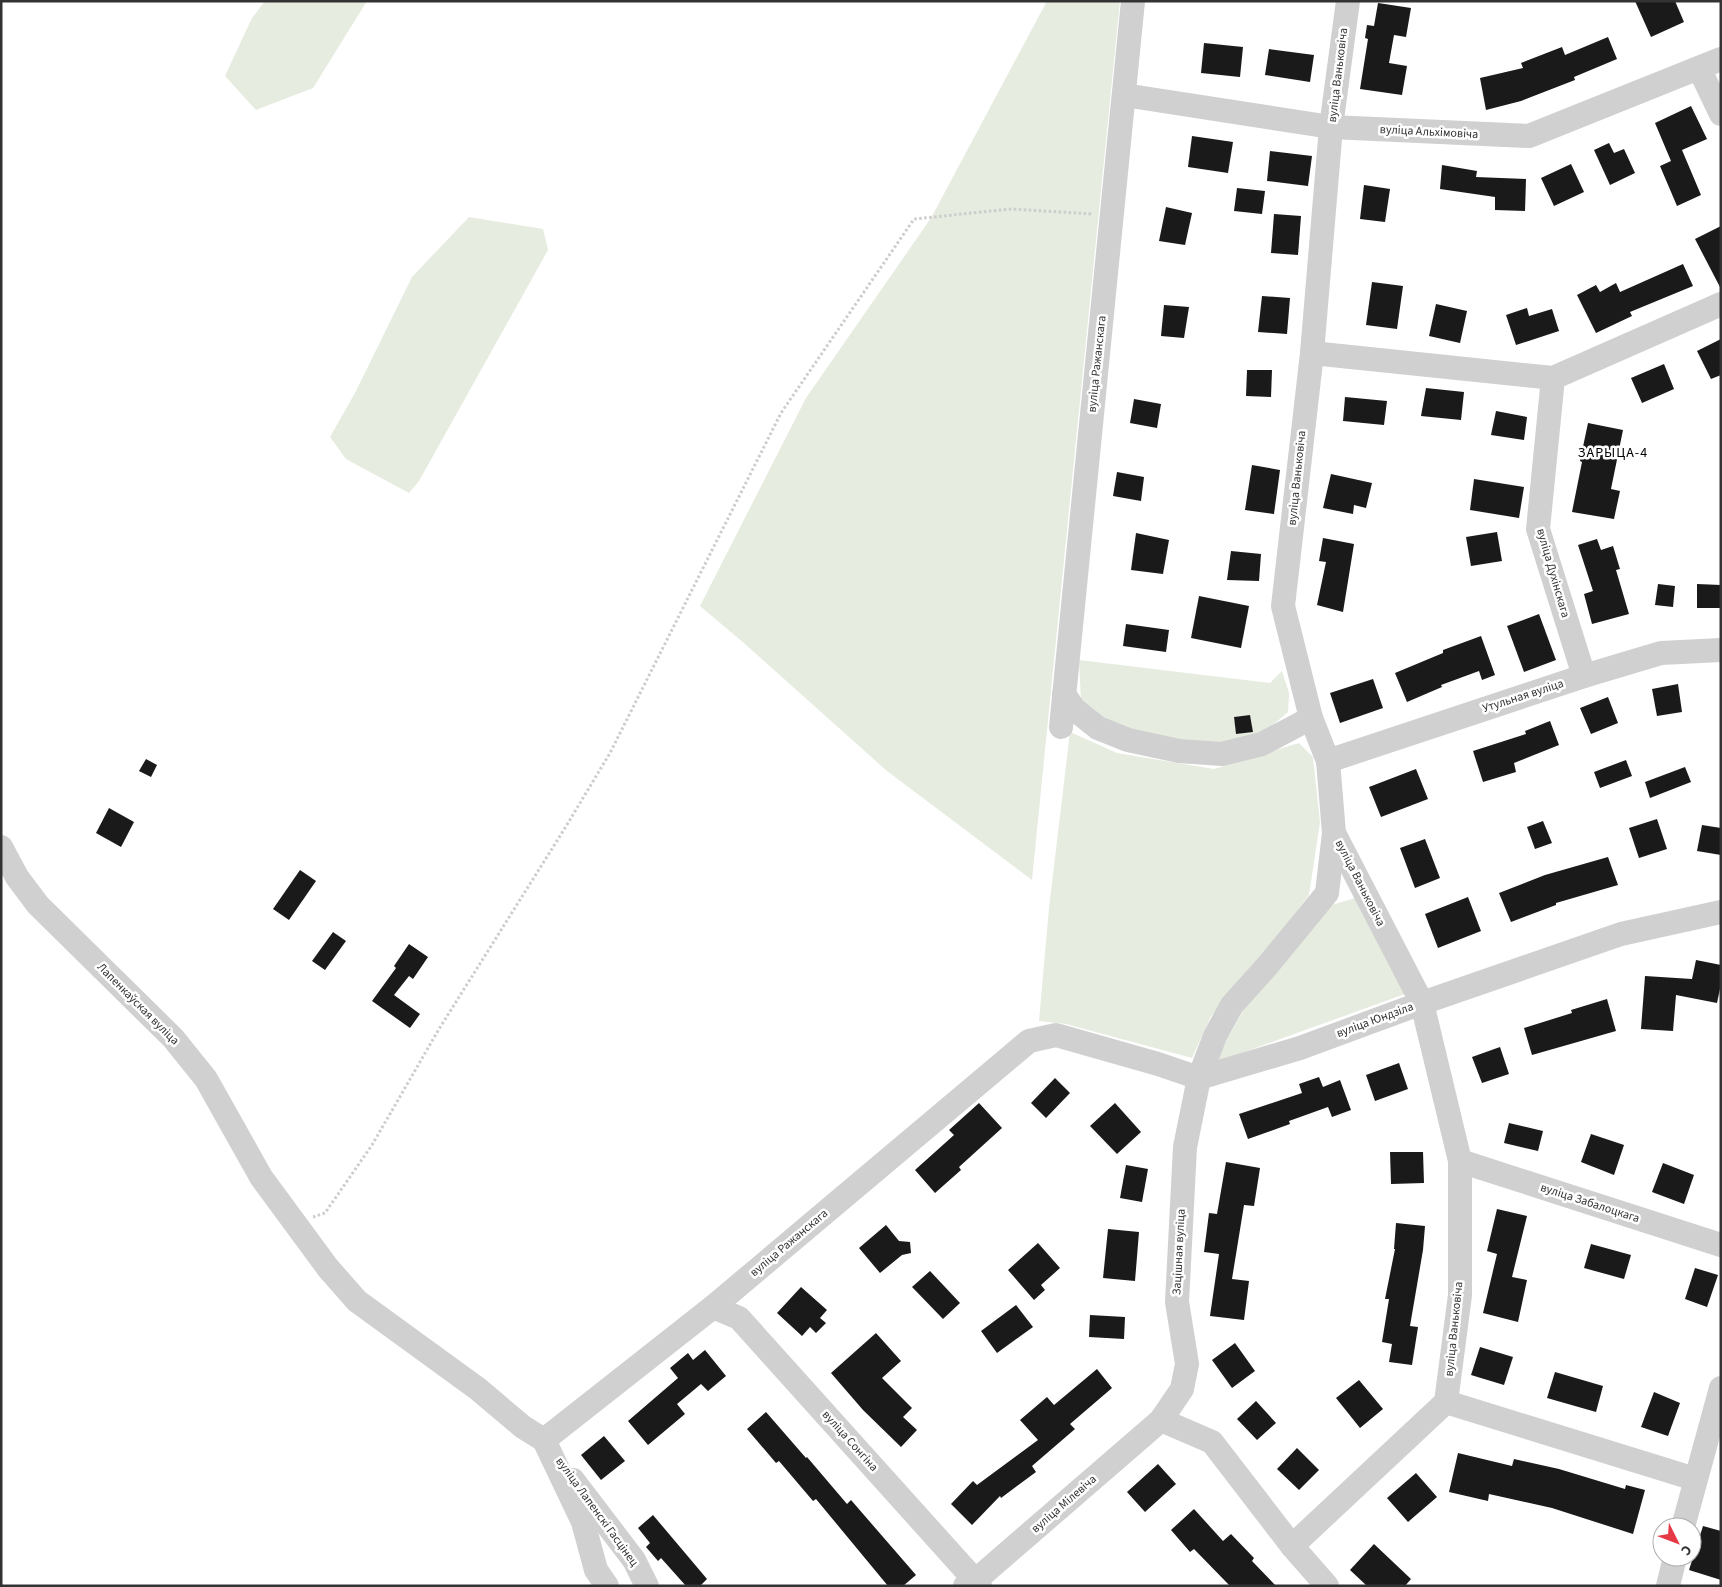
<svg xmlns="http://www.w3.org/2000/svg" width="1722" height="1587" font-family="'Source Sans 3',sans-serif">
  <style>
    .green { fill: #e6ecdf; fill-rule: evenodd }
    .building { fill: #1a1a1a }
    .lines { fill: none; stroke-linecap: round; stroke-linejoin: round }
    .path { stroke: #cdcdcd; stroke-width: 3; stroke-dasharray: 2.5 2.5; stroke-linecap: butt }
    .minor { stroke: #d0d0d0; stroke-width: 24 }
    .labels { text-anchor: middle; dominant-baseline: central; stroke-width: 5; stroke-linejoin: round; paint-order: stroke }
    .street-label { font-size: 12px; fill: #333; stroke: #fff }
    .neighbourhood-label { font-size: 14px; letter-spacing: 1px; fill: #000; stroke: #fff }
  </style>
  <rect width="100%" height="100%" fill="#fff"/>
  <g class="green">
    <path d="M265,1H367L313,88L256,110L225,76L252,18Z"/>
    <path d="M1047,1H1120L1032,880L887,771L745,644L700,606L806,398L931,218Z"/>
    <path d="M469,217L543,229L548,250L419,481L409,493L346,459L330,437L355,393L412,277Z"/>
    <path d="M1079,660L1270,683L1282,671L1289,693L1288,712L1266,731L1224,747L1175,744L1105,723L1081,701ZM1250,715L1253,732L1236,734L1234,717Z"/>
    <path d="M1070,732L1117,753L1214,769L1299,743L1313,757L1320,822L1309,895L1258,962L1211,1016L1192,1058L1066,1024L1039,1021L1049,908Z"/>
    <path d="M1355,898L1405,994L1214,1063L1245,1007L1332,905Z"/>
  </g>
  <g class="building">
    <path d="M1635,1H1675L1684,22L1651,37Z"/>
    <path d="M1378,3L1411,8L1406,37L1394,35L1389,63L1407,66L1402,95L1360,89L1368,39L1365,38L1367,25L1374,26Z"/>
    <path d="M1608,37L1617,59L1574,77L1575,80L1521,101L1486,110L1480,78L1523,68L1521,63L1562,47L1565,55Z"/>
    <path d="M1204,43L1243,47L1240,77L1201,73Z"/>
    <path d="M1269,49L1314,55L1310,82L1265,75Z"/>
    <path d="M1691,106L1707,139L1682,150L1701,195L1677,206L1660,166L1671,161L1655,123Z"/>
    <path d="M1192,136L1233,142L1228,173L1188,167Z"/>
    <path d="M1609,143L1614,153L1624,149L1635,173L1610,185L1594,150Z"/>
    <path d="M1270,151L1312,156L1308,186L1267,181Z"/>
    <path d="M1571,164L1584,192L1554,206L1541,178Z"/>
    <path d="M1442,165L1477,171L1476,177L1526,179L1525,211L1495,210V197L1440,189Z"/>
    <path d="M1364,185L1390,189L1385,222L1360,219Z"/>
    <path d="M1237,188L1265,191L1262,214L1234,211Z"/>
    <path d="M1166,207L1192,213L1185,245L1159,241Z"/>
    <path d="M1274,214L1301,216L1298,255L1271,253Z"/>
    <path d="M1721,226V289L1695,239Z"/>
    <path d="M1683,264L1693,286L1630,312L1632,316L1596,333L1577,295L1596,285L1600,292L1616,283L1620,292Z"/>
    <path d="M1372,282L1403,286L1397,329L1366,325Z"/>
    <path d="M1262,296L1290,298L1287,334L1258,332Z"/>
    <path d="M1436,304L1467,311L1460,343L1429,336Z"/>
    <path d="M1164,305L1189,307L1184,338L1161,336Z"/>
    <path d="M1527,308L1529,316L1552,309L1559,331L1516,345L1506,315Z"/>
    <path d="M1721,339V375L1711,379L1697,351Z"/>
    <path d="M1664,364L1674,389L1642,403L1631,378Z"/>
    <path d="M1247,370H1272L1271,397L1246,396Z"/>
    <path d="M1426,388L1464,392L1461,420L1421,416Z"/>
    <path d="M1345,397L1387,401L1384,425L1343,421Z"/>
    <path d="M1134,399L1161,404L1157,428L1130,423Z"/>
    <path d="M1496,411L1527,417L1524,440L1491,435Z"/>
    <path d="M1588,423L1623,430L1611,489L1620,491L1614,519L1572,512L1582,462L1580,461Z"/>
    <path d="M1252,465L1280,470L1274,514L1245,510Z"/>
    <path d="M1117,472L1144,477L1141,501L1113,496Z"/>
    <path d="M1331,474L1372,483L1366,508L1354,505L1353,514L1323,508Z"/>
    <path d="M1474,479L1524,487L1519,518L1470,510Z"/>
    <path d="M1497,532L1502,561L1471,566L1466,537Z"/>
    <path d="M1136,533L1169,540L1163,574L1131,570Z"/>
    <path d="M1323,538L1354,544L1343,612L1317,605L1326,562L1319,561Z"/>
    <path d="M1597,539L1601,550L1613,546L1620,569L1616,570L1629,614L1592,624L1584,594L1593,591L1578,545Z"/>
    <path d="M1231,551L1261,554L1259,581L1227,580Z"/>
    <path d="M1658,584L1675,586L1673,607L1655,605Z"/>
    <path d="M1697,584L1721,585V608H1697Z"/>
    <path d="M1199,596L1249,606L1241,648L1191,638Z"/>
    <path d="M1539,614L1556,660L1524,672L1507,626Z"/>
    <path d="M1126,624L1169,630L1166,652L1123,646Z"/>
    <path d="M1481,636L1495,675L1482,680L1479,671L1441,685L1442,687L1407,702L1395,673L1443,653V650Z"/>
    <path d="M1373,679L1383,708L1340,723L1330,693Z"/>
    <path d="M1678,684L1682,712L1657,716L1652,689Z"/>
    <path d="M1608,697L1618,723L1591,734L1580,708Z"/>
    <path d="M1250,715L1253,732L1236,734L1234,717Z"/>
    <path d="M1550,721L1559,745L1514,763L1516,772L1483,782L1473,751L1526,734L1525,731Z"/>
    <path d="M146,759L157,765L151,777L139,771Z"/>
    <path d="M1626,760L1632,776L1600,788L1594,772Z"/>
    <path d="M1685,767L1691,782L1650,798L1645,782Z"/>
    <path d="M1416,769L1428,799L1381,817L1369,787Z"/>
    <path d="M109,808L134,822L121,847L96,833Z"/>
    <path d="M1657,819L1667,849L1639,858L1629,828Z"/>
    <path d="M1543,821L1552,843L1535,849L1527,827Z"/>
    <path d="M1702,825L1721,828V855L1697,851Z"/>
    <path d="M1425,839L1440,878L1415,888L1400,848Z"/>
    <path d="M1608,857L1618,885L1556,903V905L1511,922L1499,893L1545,875Z"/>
    <path d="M300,870L316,881L289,920L273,909Z"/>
    <path d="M1468,897L1481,931L1438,948L1425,914Z"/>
    <path d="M333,932L346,941L325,970L312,961Z"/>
    <path d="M409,944L428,957L413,979L409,976L394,995L420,1014L410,1028L372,1001L396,968L394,966Z"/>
    <path d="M1696,960L1721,965V984L1717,1003L1676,995L1673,1031L1641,1029L1645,976L1692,979Z"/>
    <path d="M1607,999L1616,1031L1532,1055L1524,1028L1572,1013L1571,1010Z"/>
    <path d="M1500,1047L1509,1074L1482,1083L1472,1057Z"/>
    <path d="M1399,1063L1408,1089L1375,1101L1366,1075Z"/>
    <path d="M1319,1077L1323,1087L1340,1080L1351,1110L1332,1117L1328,1107L1289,1121L1290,1124L1248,1139L1239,1114L1302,1093L1299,1084Z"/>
    <path d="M1055,1078L1070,1093L1046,1118L1031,1103Z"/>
    <path d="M979,1103L1002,1128L959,1167L961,1170L935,1193L915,1170L954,1135L949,1130Z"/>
    <path d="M1115,1103L1141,1132L1117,1154L1090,1126Z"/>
    <path d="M1509,1123L1543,1131L1538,1151L1504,1143Z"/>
    <path d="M1591,1134L1624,1145L1614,1175L1581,1162Z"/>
    <path d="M1390,1152H1423L1424,1183L1391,1184Z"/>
    <path d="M1226,1162L1260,1168L1254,1206L1244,1205L1232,1279L1249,1281L1244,1320L1210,1316L1219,1254L1204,1252L1209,1213L1217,1214Z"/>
    <path d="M1663,1163L1694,1175L1684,1204L1652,1192Z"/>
    <path d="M1126,1165L1148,1169L1142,1202L1120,1198Z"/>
    <path d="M1497,1209L1527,1216L1512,1277L1527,1280L1518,1322L1483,1313L1497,1254L1487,1251Z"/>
    <path d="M1396,1223L1425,1226L1423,1250L1410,1326L1418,1327L1412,1365L1389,1362L1392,1344L1382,1342L1389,1299H1385L1395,1249H1394Z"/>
    <path d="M886,1225L899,1241L910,1242L911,1253L902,1255L880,1273L859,1248Z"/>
    <path d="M1108,1229L1139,1232L1135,1281L1103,1278Z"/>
    <path d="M1038,1243L1060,1268L1041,1285L1045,1290L1034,1300L1008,1270Z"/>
    <path d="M1591,1244L1631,1255L1624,1279L1584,1268Z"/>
    <path d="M1695,1268L1718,1275L1707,1307L1685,1299Z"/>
    <path d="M930,1271L960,1303L943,1319L912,1287Z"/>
    <path d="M801,1287L827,1310L820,1318L826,1323L816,1333L810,1327L802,1336L777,1313Z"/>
    <path d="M1016,1305L1033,1327L997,1353L981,1331Z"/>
    <path d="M1090,1315L1125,1317L1124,1339L1089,1337Z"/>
    <path d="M876,1333L901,1361L882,1378L912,1408L903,1417L917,1430L901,1447L863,1410L831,1373Z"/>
    <path d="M1235,1343L1255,1371L1232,1388L1212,1360Z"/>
    <path d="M1480,1347L1513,1357L1504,1385L1471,1375Z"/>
    <path d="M705,1350L726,1376L708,1391L701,1384L677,1404L685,1414L648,1445L628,1421L678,1378L670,1368L688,1353L693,1360Z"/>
    <path d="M1097,1369L1112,1388L1070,1424L1075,1429L1032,1466L1036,1472L1001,1498L1000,1496L972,1525L951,1504L973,1481L977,1485L1038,1440L1020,1420L1047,1397L1054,1405Z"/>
    <path d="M1555,1372L1603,1386L1596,1412L1547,1398Z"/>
    <path d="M1359,1380L1383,1409L1360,1428L1336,1398Z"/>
    <path d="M1654,1392L1680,1403L1668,1436L1641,1427Z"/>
    <path d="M1256,1401L1276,1423L1257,1440L1237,1419Z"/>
    <path d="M766,1412L806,1458L807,1457L847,1504L851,1500L916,1575L903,1586H888L816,1499L813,1501L779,1461L776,1463L747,1429Z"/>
    <path d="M604,1436L625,1461L601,1480L581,1455Z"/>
    <path d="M1297,1448L1319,1470L1299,1490L1277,1469Z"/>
    <path d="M1458,1453L1512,1466L1514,1459L1559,1469L1625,1489L1626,1485L1645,1490L1633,1534L1552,1508L1489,1494L1488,1501L1449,1492Z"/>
    <path d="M1158,1464L1176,1484L1145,1512L1127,1492Z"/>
    <path d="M1416,1473L1437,1497L1408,1522L1387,1498Z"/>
    <path d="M1194,1509L1223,1541L1231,1534L1254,1558L1252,1561L1276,1586H1230L1194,1549L1190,1552L1171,1530Z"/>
    <path d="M653,1515L707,1579L700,1586H686L661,1558L658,1561L646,1547L650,1543L638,1528Z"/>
    <path d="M1703,1526L1721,1531V1580L1689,1570Z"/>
    <path d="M1374,1544L1411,1579L1405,1586H1367L1350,1570Z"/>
  </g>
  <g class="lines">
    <path class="path" d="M313,1217L325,1213L372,1145L439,1029L565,828L610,753L781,413L914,219L1011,209L1093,214"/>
    <g class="minor">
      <path d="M1699,68L1721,114"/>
      <path d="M1124,95L1331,127L1529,136L1721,59"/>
      <path d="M1312,353L1553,378L1721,304"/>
      <path d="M1553,378L1538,529L1584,676"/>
      <path d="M1064,694L1074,709L1098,728L1128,740L1179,751L1222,754L1262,744L1311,718"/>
      <path d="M1061,727L1133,1"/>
      <path d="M1328,761L1584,676L1661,653L1721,650"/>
      <path d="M1,847L17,877L38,905L173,1038L206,1079L261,1177L328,1268L357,1301L478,1389L523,1427L544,1440L583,1522L596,1570L607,1586"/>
      <path d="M1460,1161L1721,1245"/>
      <path d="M713,1307L739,1318L980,1586"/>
      <path d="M1446,1402L1695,1479"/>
      <path d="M1161,1420L1212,1442L1292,1546L1327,1586"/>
      <path d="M544,1440L713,1307L1029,1041L1056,1035L1158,1064L1199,1078L1300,1048L1422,1003L1621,934L1721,912"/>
      <path d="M573,1480L634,1560L647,1586"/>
      <path d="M1683,1527L1721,1388"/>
      <path d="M1292,1546L1446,1402L1460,1295V1161L1422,1003L1334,833L1328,761L1311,718L1283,606L1312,353L1331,127L1348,1"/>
      <path d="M965,1586L976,1580L1161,1420L1182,1389L1187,1364L1177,1302L1185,1147L1199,1078L1215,1036L1232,1005L1268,965L1327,893L1334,833"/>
      <path d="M1668,1586L1675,1557"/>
    </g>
  </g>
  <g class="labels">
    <g class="street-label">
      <text transform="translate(1338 75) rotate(-83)">вуліца Ваньковіча</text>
      <text transform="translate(1429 132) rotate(3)">вуліца Альхімовіча</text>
      <text transform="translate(1097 364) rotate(-84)">вуліца Ражанскага</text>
      <text transform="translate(1297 478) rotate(-84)">вуліца Ваньковіча</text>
      <text transform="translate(1553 573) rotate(74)">вуліца Духінскага</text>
      <text transform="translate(1523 696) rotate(-18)">Утульная вуліца</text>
      <text transform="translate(1360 883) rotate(63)">вуліца Ваньковіча</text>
      <text transform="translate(138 1004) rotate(45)">Лапенкаўская вуліца</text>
      <text transform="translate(1375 1020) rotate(-20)">вуліца Юндзіла</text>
      <text transform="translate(1590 1203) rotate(18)">вуліца Забалоцкага</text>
      <text transform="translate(789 1243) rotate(-40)">вуліца Ражанскага</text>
      <text transform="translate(1179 1252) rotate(-87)">Зацішная вуліца</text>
      <text transform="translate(1454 1329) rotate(-84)">вуліца Ваньковіча</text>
      <text transform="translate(850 1441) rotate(48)">вуліца Сонгіна</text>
      <text transform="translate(1064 1504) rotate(-41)">вуліца Мілевіча</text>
      <text transform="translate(597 1512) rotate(54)">вуліца Лапенскі Гасцінец</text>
    </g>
    <g class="neighbourhood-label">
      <text x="1613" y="453">ЗАРЫЦА-4</text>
    </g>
  </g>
  <rect width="1722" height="1587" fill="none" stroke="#333333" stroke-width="5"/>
  <g transform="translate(1677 1542) rotate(132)"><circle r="24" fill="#ffffff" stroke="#adadad"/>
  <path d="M0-4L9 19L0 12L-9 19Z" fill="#e63946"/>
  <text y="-8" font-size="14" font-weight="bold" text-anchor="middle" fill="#333333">С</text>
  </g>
</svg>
